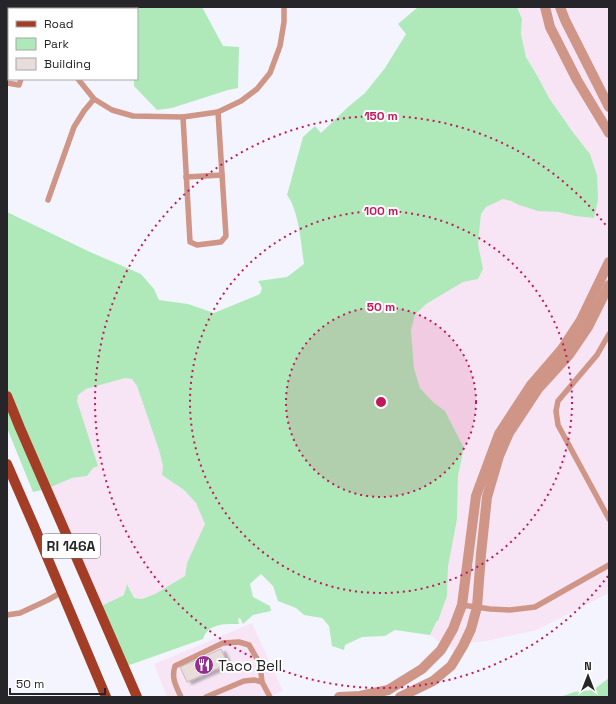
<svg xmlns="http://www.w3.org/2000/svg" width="616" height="704" font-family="'Space Grotesk',sans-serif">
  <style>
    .commercial { fill: #f7e4f5 }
    .green { fill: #afe9b9 }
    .building { fill: #e9dddc; stroke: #c6bbb9; filter: url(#shadow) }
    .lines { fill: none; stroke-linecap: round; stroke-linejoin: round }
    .service { stroke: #cf9586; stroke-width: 5.5 }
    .minor { stroke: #cf9586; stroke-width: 10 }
    .primary { stroke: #a43d26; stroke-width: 10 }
    .ring { fill: none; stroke: #c2185b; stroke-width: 2; stroke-dasharray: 2 4 }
    .labels { text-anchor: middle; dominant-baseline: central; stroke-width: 4; stroke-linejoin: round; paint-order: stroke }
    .shield { fill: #fff; stroke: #67676a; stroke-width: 1 }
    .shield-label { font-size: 14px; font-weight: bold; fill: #26262a }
    .poi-label { font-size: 15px; fill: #26262a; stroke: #fff; text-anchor: start }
    .centre { fill: #c2185b; stroke: #fff; stroke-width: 2 }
    .ring-label { font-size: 12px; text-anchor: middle; font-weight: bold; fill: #c2185b; stroke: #fff; stroke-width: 4; stroke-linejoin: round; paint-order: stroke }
  </style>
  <defs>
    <filter id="shadow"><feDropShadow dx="4.5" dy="2.5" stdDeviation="1" flood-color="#0004"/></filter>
  </defs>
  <rect width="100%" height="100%" fill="#f4f4fe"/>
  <g class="commercial">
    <path d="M517,7H609V593L537,630L486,641L465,643L454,651L435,639L430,635L438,621L447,596L448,566L454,534L455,535L457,519L458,476L464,448L445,411L433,402L420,388L414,368L411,330L415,315L426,304L447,291L463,282L478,279L483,269L478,244L481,214L486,207L503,199L511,201L519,205L575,216L594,218L597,175L590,154L572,131L549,98L538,77L526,56L521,34L522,19Z"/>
    <path d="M125,378L132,379L137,386L159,450L163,466L162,475L184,490L196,503L205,524L187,563L185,576L155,594L142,599L134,598L128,585L124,595L97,608L50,487L72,478L87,476L93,468L77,401L78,395L86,389Z"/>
    <path d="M252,623L283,691L267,697H167L154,664Z"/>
  </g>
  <g class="green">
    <path d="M108,7H202L223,46L239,47L238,88L228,90L172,108L157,110L134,86V79H137V9H108Z"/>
    <path d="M418,7H517L522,19L521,34L526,57L538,77L549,98L572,131L590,154L597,175L598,200L594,218L575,216L558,212L538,211L519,205L511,201L503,199L486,207L481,214L478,244L483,269L478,279L463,282L426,304L415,315L411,330L414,368L420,388L433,402L445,411L464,448L458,476L457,519L454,536V535L448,566L447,596L438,621H437L430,635L395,630L385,636L362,637L345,645L344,650L332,646L329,626L322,618L304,615L296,608L278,601L273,586L261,574L250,584L253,597L270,606L271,611L253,615L243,624L240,618L238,619L239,624C225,624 208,623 203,639L121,668L97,608L124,595L127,584L134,598L142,599L155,594L185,576L187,563L205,524L196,503L184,490L162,475L163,466L159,450L137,386L132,379L125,378L86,389L78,395L77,401L98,466L93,468L87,476L72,478L46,489L33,492L7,428V212L90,252L141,274L154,289L159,300L188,304L214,313L260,294L262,288L258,281L287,277L304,264C301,244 299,211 287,195L303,137L315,126L321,133L348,107L365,93L385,68L406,34L398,24Z"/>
    <path d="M609,678V697H560L574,692L593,690Z"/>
  </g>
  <path class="building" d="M221,649L228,664L187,682L180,667Z"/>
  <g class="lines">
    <g class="service">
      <path d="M45,9V7"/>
      <path d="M7,34H9"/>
      <path d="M7,55H9"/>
      <path d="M78,79L94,99L112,110L133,116L183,117L218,112L241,101L257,89L270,73L280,46L284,22V7"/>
      <path d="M7,83L19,85L21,79"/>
      <path d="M183,117L190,242L197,245L221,242L226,236L218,112"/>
      <path d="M186,177L222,175"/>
      <path d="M48,200L74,127L84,111L94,99"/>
      <path d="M609,334L597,355L569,388L558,401L556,411L558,425L609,519"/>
      <path d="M462,605L490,609L510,610L535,607L609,565"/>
      <path d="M7,615L20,613L48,600L62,592"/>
      <path d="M181,697C176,686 171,678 175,666L223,643L239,642L249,645L260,664L262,682"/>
      <path d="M206,697L244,681L254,680L262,682L270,697"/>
    </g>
    <g class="minor">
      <path d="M545,7L550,27L577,80L609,133"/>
      <path d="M560,7L565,20L609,107"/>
      <path d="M339,697L360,696L388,690L422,669L441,650L453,629L462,605L476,496L499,434L531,385L562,349L581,320L609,262"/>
      <path d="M400,697L433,681L451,666L463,646L471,629L477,607L481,554L487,497L499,456L509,433L538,389L569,355L588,327L609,285"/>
    </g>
    <g class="primary">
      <path d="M7,396L20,428L137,697"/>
      <path d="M7,464L34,526L106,697"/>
    </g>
  </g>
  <circle cx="381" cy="402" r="95" fill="#c2185b" fill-opacity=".12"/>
  <g class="ring">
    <circle cx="381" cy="402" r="95"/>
    <circle cx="381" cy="402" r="191"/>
    <path d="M608 576A286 286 0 1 1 608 228"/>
  </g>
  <defs>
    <g id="restaurant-disc" transform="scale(1)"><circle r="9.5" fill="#952e93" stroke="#fff"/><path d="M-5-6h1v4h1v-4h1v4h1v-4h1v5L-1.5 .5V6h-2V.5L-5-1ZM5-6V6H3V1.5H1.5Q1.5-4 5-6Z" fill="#fff"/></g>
  </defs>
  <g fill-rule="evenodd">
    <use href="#restaurant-disc" x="204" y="665"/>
  </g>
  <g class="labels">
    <rect class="shield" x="42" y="534" width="58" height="24" rx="3"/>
    <g class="shield-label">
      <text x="71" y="546">RI 146A</text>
    </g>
    <g class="poi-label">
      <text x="218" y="665">Taco Bell</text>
    </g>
  </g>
  <circle cx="381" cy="402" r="6" class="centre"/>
  <g class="ring-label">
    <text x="381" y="120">150 m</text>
    <text x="381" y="215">100 m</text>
    <text x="381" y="311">50 m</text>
  </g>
  <rect width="616" height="704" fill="none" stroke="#26262a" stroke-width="16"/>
  <rect x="8" y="8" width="130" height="72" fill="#ffffff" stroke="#a8a8aa"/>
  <rect x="16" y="21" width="20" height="6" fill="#a43d26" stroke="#a8a8aa"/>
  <text x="44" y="28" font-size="12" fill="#26262a">Road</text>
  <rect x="16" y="38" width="20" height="12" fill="#afe9b9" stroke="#a8a8aa"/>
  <text x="44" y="48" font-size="12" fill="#26262a">Park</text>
  <rect x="16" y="58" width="20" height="12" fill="#e9dddc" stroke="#a8a8aa"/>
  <text x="44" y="68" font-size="12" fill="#26262a">Building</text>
  <g transform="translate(588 676)" stroke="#ffffff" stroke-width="3" paint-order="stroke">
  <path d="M0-3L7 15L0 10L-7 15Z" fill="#26262a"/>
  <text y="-6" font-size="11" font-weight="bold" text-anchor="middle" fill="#26262a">N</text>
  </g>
  <path d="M10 688v6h95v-6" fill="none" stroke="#26262a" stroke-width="2"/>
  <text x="16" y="688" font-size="12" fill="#26262a" stroke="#ffffff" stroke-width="3" paint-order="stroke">50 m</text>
</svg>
